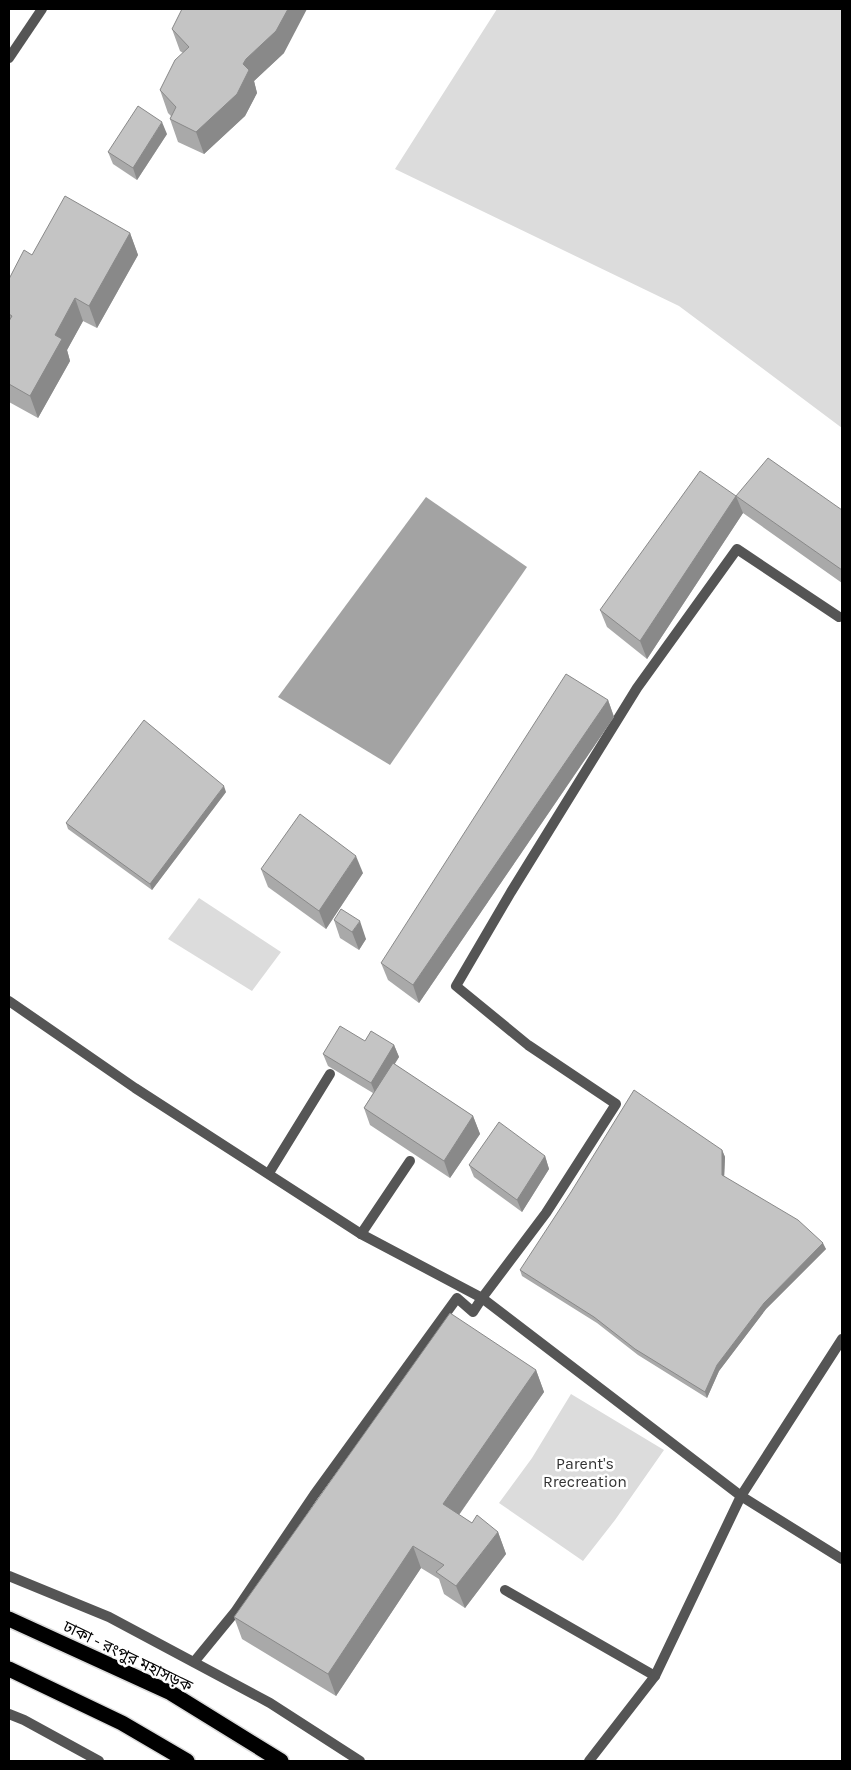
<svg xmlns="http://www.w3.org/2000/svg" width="851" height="1770" font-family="Karla,'Noto Sans Bengali',sans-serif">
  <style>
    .green { fill: #dcdcdc }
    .water { fill: #a3a3a3 }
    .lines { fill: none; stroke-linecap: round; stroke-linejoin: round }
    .highway-casing { stroke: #dbdbdb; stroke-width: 18 }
    .lane { stroke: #555; stroke-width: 10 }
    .highway { stroke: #000; stroke-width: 15 }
    .wall { fill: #a9a9a9 }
    .shaded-wall { fill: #898989 }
    .building { fill: #c4c4c4; stroke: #898989 }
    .labels { text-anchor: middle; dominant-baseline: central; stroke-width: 5; stroke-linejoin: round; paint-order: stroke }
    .park-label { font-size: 16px; fill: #333; stroke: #fff }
    .street-label { font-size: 16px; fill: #000; stroke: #fff }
  </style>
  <rect width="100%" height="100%" fill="#fff"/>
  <g class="green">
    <path d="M497,9H842V428L679,306L395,169Z"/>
    <path d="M199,898L281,952L252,991L168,939Z"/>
    <path d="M571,1394L664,1450L615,1520L583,1561L499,1503L532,1458Z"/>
  </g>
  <path class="water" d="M426,497L527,567L390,765L278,697Z"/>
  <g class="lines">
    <g class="highway-casing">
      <g id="highway">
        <path d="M9,1619L171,1693L281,1761"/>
        <path d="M9,1669L122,1723L187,1761"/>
      </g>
    </g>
    <g class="lane">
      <path d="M9,58L42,9"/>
      <path d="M9,1001L135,1088L361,1234L482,1298L741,1496L842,1559"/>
      <path d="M269,1173L330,1074"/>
      <path d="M361,1234L410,1161"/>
      <path d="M9,1576L109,1617L270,1703L360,1761"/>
      <path d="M505,1590L655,1676"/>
      <path d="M194,1662L235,1612L314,1495L457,1298L473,1312L482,1298L546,1213L616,1104L528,1045L456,986L511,892L637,688L737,549L839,617"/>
      <path d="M9,1714L24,1720L99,1761"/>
      <path d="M589,1761L655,1676L741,1496L842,1339"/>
    </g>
    <use href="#highway" class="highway"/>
  </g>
  <g class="wall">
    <path d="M172,29L284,53L254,81L257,93L245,116L204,154L178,142L170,119L171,116L168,113L160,90L183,53L180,51Z"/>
    <path d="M167,134L137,180L113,164L108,152Z"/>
    <path d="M130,233L138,255L97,328L83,321L67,350L70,361L38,418L9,402V279L32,255Z"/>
    <path d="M736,496L842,510V583L743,513L647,659L607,627L600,610Z"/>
    <path d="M608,700L614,717L419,1003L388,980L381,963Z"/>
    <path d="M226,792L152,890L68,829L66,823Z"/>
    <path d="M261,869L363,873L326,929L268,887Z"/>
    <path d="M334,920L366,939L359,950L340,938Z"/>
    <path d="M365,1041L394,1045L399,1057L394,1064L473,1116L480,1134L450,1178L370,1125L364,1108L373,1093L328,1066L323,1054Z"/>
    <path d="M722,1150L725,1157L724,1176L826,1249L766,1309L719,1371L707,1398L638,1355L597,1323L522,1276L520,1270Z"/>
    <path d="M545,1156L549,1169L522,1212L474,1177L469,1165Z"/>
    <path d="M536,1370L544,1392L459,1515L472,1523L498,1532L506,1554L465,1608L444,1594L439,1579L421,1568L336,1696L242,1639L234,1617Z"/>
  </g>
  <g class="shaded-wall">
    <path d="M288,9H307L284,53L254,81L257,93L245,116L204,154L196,132L243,64L246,59Z"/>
    <path d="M162,122L167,134L137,180L133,168Z"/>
    <path d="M130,233L138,255L97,328L89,306Z"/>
    <path d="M75,298L83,321L67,350L70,361L38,418L30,396L55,335Z"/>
    <path d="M736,496L743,513L647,659L640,641Z"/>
    <path d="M608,700L614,717L419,1003L413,985Z"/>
    <path d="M224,786L226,792L152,890L150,884Z"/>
    <path d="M356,856L363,873L326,929L319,911Z"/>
    <path d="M360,921L366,939L359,950L352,932Z"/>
    <path d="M394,1045L399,1057L376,1095L371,1083Z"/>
    <path d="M473,1116L480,1134L450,1178L444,1161Z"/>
    <path d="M722,1150L725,1157L724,1181L722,1175Z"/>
    <path d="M545,1156L549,1169L522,1212L517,1200Z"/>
    <path d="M823,1243L826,1249L766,1309L719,1371L707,1398L705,1392L717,1365L764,1303Z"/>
    <path d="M536,1370L544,1392L451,1526L443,1504Z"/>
    <path d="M498,1532L506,1554L465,1608L456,1586Z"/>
    <path d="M413,1546L421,1568L336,1696L328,1674Z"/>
  </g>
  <g class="building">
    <path d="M182,9H288L276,31L246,59L243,64L249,70L237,94L196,132L170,119L176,107L160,90L175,60L189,47L172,29Z"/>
    <path d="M138,106L162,122L133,168L108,152Z"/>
    <path d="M65,196L130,233L89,306L75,298L55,335L62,339L30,396L9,384V321L12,316L9,314V279L24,250L32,255Z"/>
    <path d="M768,458L842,510V570L736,496Z"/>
    <path d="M700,471L736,496L640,641L600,610Z"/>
    <path d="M566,674L608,700L413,985L381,963Z"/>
    <path d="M144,720L224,786L150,884L66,823Z"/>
    <path d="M300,814L356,856L319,911L261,869Z"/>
    <path d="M341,909L360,921L352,932L334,920Z"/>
    <path d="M340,1026L365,1041L371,1031L394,1045L371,1083L323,1054Z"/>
    <path d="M393,1063L473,1116L444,1161L364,1108Z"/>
    <path d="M634,1090L722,1150V1175L798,1220L823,1243L764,1303L717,1365L705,1392L635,1349L594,1317L520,1270L571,1192Z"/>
    <path d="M499,1122L545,1156L517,1200L469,1165Z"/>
    <path d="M450,1313L536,1370L443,1504L472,1523L477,1515L498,1532L456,1586L436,1572L444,1565L413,1546L328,1674L234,1617Z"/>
  </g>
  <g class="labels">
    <g class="park-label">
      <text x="585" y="1463">Parent's<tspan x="585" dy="18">Rrecreation</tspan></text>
    </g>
    <g class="street-label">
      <text transform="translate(128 1656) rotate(26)">ঢাকা - রংপুর মহাসড়ক</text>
    </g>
  </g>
  <rect width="851" height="1770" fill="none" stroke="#000000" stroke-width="20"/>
</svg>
